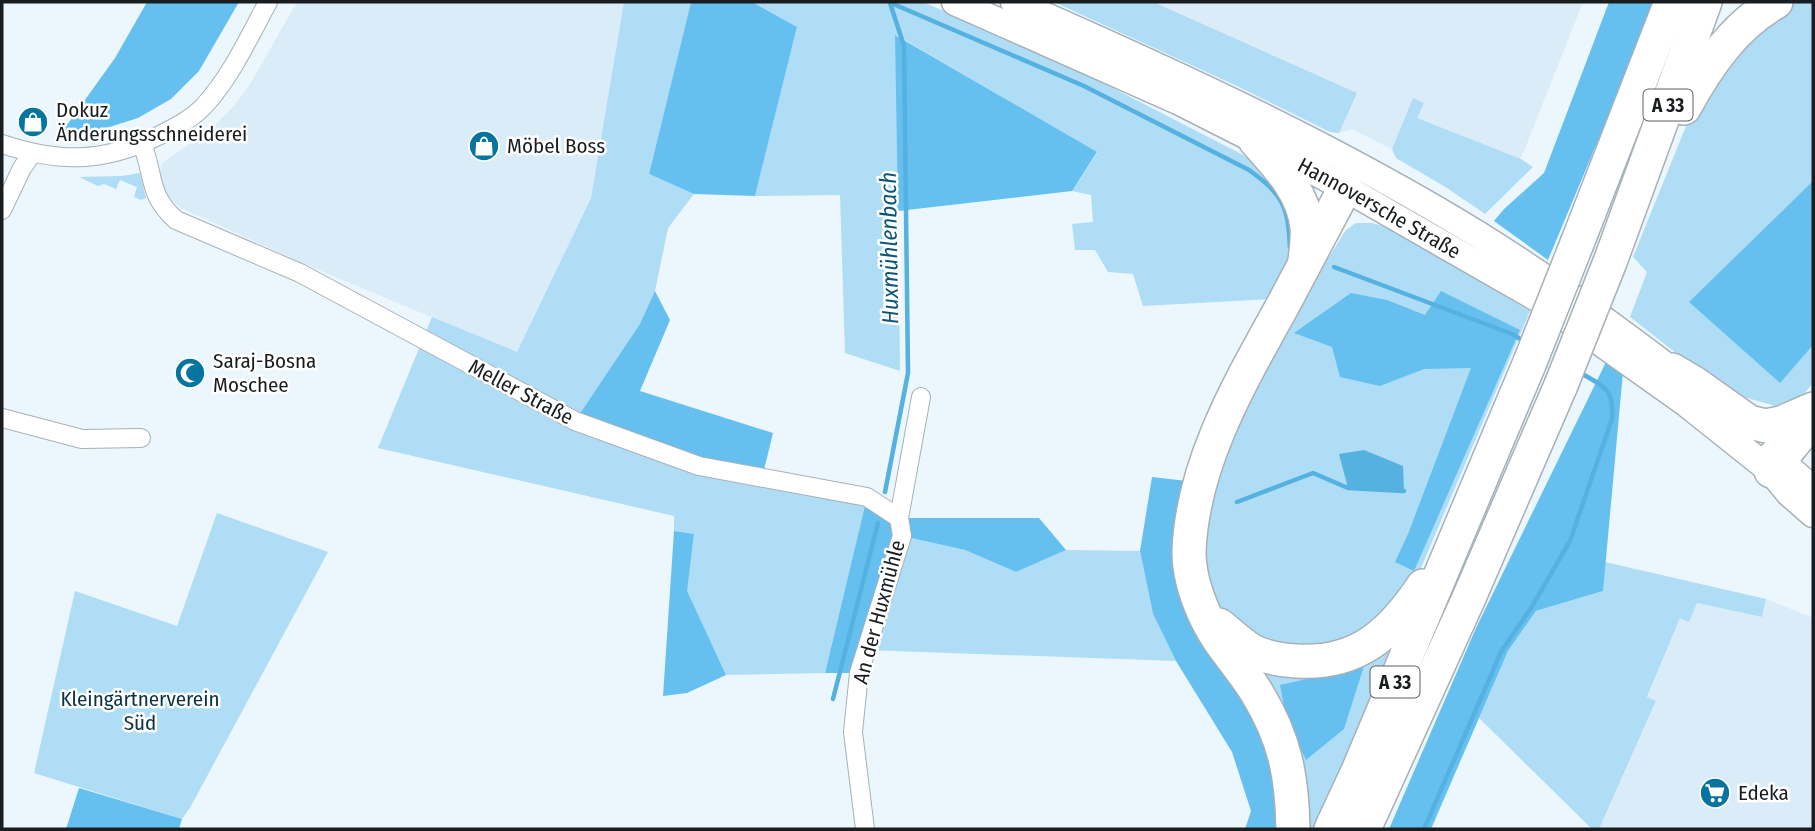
<svg xmlns="http://www.w3.org/2000/svg" width="1815" height="831" font-family="'Fira Sans Condensed',sans-serif">
  <style>
    .built { fill: #daecf8 }
    .green { fill: #b0ddf6 }
    .forest { fill: #65c0f0 }
    .water { fill: #55b1e0 }
    .lines { fill: none; stroke-linecap: round; stroke-linejoin: round }
    .stream { stroke: #55b1e0; stroke-width: 4.5 }
    .minor-casing { stroke: #a7b1b8; stroke-width: 20 }
    .secondary-casing { stroke: #a7b1b8; stroke-width: 29 }
    .motorway-casing { stroke: #a7b1b8; stroke-width: 36 }
    .minor { stroke: #fff; stroke-width: 18 }
    .secondary { stroke: #fff; stroke-width: 26 }
    .motorway { stroke: #fff; stroke-width: 33 }
    .motorway-bridge-casing { stroke: #a7b1b8; stroke-width: 36; stroke-linecap: butt }
    .motorway-bridge { stroke: #fff; stroke-width: 33 }
    .labels { text-anchor: middle; dominant-baseline: central; stroke-width: 5; stroke-linejoin: round; paint-order: stroke }
    .shield { fill: #fff; stroke: #5e6162; stroke-width: 2 }
    .shield-label { font-size: 19px; font-weight: bold; fill: #191d1f }
    .poi-label { font-size: 21px; fill: #191d1f; stroke: #fff; text-anchor: start }
    .street-label { font-size: 21px; fill: #191d1f; stroke: #fff }
    .park-label { font-size: 21px; fill: #093346; stroke: #fff }
    .water-label { font-size: 23px; font-style: italic; fill: #0b5676; stroke: #fff }
  </style>
  <rect width="100%" height="100%" fill="#ebf6fd"/>
  <g class="built">
    <path d="M297,2H624L591,198L517,353L302,263L181,208L166,194L159,178L161,164L212,128L233,107L249,86Z"/>
    <path d="M1054,2H1583L1524,151L1495,202L1352,129L1339,133L1330,132L1235,85Z"/>
    <path d="M1766,599L1813,618V829H1599L1656,702L1647,698L1680,618L1697,603L1762,617Z"/>
  </g>
  <g class="green">
    <path d="M624,2H691L649,174L694,194L668,228L655,291L641,324L575,421L867,497L825,673L726,675L686,591L694,535L674,531V516L378,448L432,317L517,352L591,198Z"/>
    <path d="M752,2H923L1064,63L1251,159L1286,189L1294,254L1272,299L1143,306L1133,274L1108,272L1095,250H1075L1072,224L1093,222L1091,195L1072,191L1097,153L896,35L900,371L845,353L840,195L755,196L797,27Z"/>
    <path d="M1054,2H1153L1357,93L1339,133L1330,132L1235,85Z"/>
    <path d="M1788,2H1813V383L1790,410L1726,392L1630,317L1647,272L1633,257L1695,104L1723,60Z"/>
    <path d="M1413,98L1424,103L1417,118L1521,159L1533,167L1485,214L1447,188L1396,158L1392,149Z"/>
    <path d="M140,173L146,198L141,200L134,197L137,187L120,180L116,189L104,184L98,186L79,177L122,176Z"/>
    <path d="M1356,223H1372L1387,227L1530,311L1407,601L1385,626L1289,656L1220,612L1199,551L1210,480L1270,350L1346,230Z"/>
    <path d="M217,513L328,552L191,806L182,819L34,773L75,591L177,626Z"/>
    <path d="M902,536L965,550L1016,572L1066,550L1140,551L1153,614L1176,661L866,650Z"/>
    <path d="M1605,562L1766,599L1762,617L1697,603L1689,622L1680,618L1647,697L1656,701L1599,829H1592L1479,718L1508,651L1536,611L1603,591Z"/>
    <path d="M1404,626L1314,829H1304L1259,662Z"/>
  </g>
  <g class="forest">
    <path d="M147,2H239L199,71L171,99L138,118L100,130L62,132L115,58Z"/>
    <path d="M691,2H752L797,27L755,196L694,194L649,174Z"/>
    <path d="M1609,2H1656L1548,260L1494,221L1504,209L1544,173Z"/>
    <path d="M895,35L1097,152L1072,191L898,211Z"/>
    <path d="M1813,181V345L1780,383L1689,302Z"/>
    <path d="M655,291L670,320L640,391L773,433L762,478L575,421L640,324Z"/>
    <path d="M1441,291L1520,330L1414,571L1395,562L1408,534L1471,368L1424,369L1380,386L1340,377L1332,347L1294,333L1351,293L1387,300L1425,315Z"/>
    <path d="M1607,360L1623,372L1603,591L1536,611L1508,651L1431,829H1389L1476,628Z"/>
    <path d="M1152,477L1187,481L1180,520L1263,711L1290,829H1245L1251,811L1232,752L1176,661L1153,614L1140,551Z"/>
    <path d="M867,497L899,518H1039L1066,550L1016,572L965,550L902,536L859,673H825Z"/>
    <path d="M674,531L694,534L687,591L726,675L687,693L663,696Z"/>
    <path d="M1364,666L1344,729L1306,760L1286,717L1280,685Z"/>
    <path d="M79,788L182,819L179,829H66Z"/>
  </g>
  <path class="water" d="M1364,450L1403,466L1404,491L1348,488L1339,454Z"/>
  <g class="lines">
    <g class="stream">
      <path d="M891,3L1084,86L1249,170C1283,195 1288,205 1290,248"/>
      <path d="M1334,267L1512,334L1525,342"/>
      <path d="M885,492L908,373L904,46L890,3"/>
      <path d="M1237,502L1313,473L1348,488L1404,491"/>
      <path d="M833,699L878,523"/>
      <path d="M1424,829L1501,652L1531,608L1570,541L1612,419C1614,387 1604,387 1579,372"/>
    </g>
    <g class="minor-casing">
      <g id="minor">
        <path d="M2,144C59,163 103,163 158,136C174,128 190,120 203,107C231,77 249,37 268,2"/>
        <path d="M142,144C155,176 147,194 176,220L300,273L575,421L699,466L867,497L899,518"/>
        <path d="M2,210L22,168L32,154"/>
        <path d="M2,418L82,439L141,438"/>
        <path d="M865,829L853,732L859,673L902,536L899,518L921,397"/>
      </g>
    </g>
    <g class="secondary-casing">
      <g id="secondary">
        <path id="s1" d="M955,2L1178,101L1255,140L1345,188L1542,301L1687,404L1771,471L1789,493L1813,514"/>
        <path d="M1014,2C1173,72 1331,144 1479,235C1545,276 1608,322 1670,369"/>
        <path d="M1772,454L1813,489"/>
      </g>
    </g>
    <g class="motorway-casing">
      <g id="motorway">
        <path d="M1684,108C1707,66 1734,26 1776,2"/>
        <path d="M1255,140C1277,165 1304,192 1307,228C1308,238 1306,250 1305,261"/>
        <path d="M1578,241L1671,2"/>
        <path d="M1610,262L1705,2"/>
        <path d="M1672,370L1694,383L1749,422L1766,426L1781,423L1813,409"/>
        <path d="M1771,471L1813,419"/>
        <path d="M1219,625C1229,633 1239,642 1249,649C1262,657 1281,660 1296,661C1357,665 1391,634 1423,586"/>
        <path d="M1293,829C1292,776 1285,739 1257,693C1240,665 1217,643 1204,613C1196,595 1189,572 1189,552C1192,463 1241,381 1283,305C1304,266 1324,227 1345,188"/>
        <path d="M1331,829L1358,771L1530,362"/>
        <path d="M1364,829L1468,600L1561,385"/>
      </g>
    </g>
    <use href="#minor" class="minor"/>
    <use href="#secondary" class="secondary"/>
    <use href="#motorway" class="motorway"/>
    <g class="motorway-bridge-casing">
      <g id="motorway-bridge">
        <path d="M1530,362L1578,241"/>
        <path d="M1561,385L1610,262"/>
      </g>
    </g>
    <use href="#motorway-bridge" class="motorway-bridge"/>
  </g>
  <defs>
    <g id="shop-disc" transform="scale(1.575)"><circle r="9.5" fill="#05749f" stroke="#fff"/><path d="M-5-2.5h2.3a2.7 3.5 0 0 1 5.4 0H5L5.5 6h-11ZM-1.5-2.5h3a1.5 2.3 0 0 0-3 0Z" fill="#fff"/></g>
    <g id="mosque-disc" transform="scale(1.575)"><circle r="9.5" fill="#05749f" stroke="#fff"/><path d="M3.5-4.9A6 6 0 1 0 3.5 4.9A5 5 0 1 1 3.5-4.9Z" fill="#fff"/></g>
    <g id="supermarket-disc" transform="scale(1.575)"><circle r="9.5" fill="#05749f" stroke="#fff"/><path d="M-6-5.5h2.5l.6 2H6L4.5 2H-2.5L-4.4-4H-6ZM-1.5 3.2a1.3 1.3 0 1 0 .1 0ZM3 3.2a1.3 1.3 0 1 0 .1 0Z" fill="#fff"/></g>
  </defs>
  <g fill-rule="evenodd">
    <use href="#shop-disc" x="33" y="122"/>
    <use href="#shop-disc" x="484" y="146"/>
    <use href="#mosque-disc" x="190" y="373"/>
    <use href="#supermarket-disc" x="1715" y="793"/>
  </g>
  <g class="labels">
    <g class="shield">
      <rect x="1643.5" y="89.5" width="49" height="31" rx="5"/>
      <rect x="1370.5" y="666.5" width="49" height="31" rx="5"/>
    </g>
    <g class="shield-label">
      <text x="1668" y="105">A 33</text>
      <text x="1395" y="682">A 33</text>
    </g>
    <g class="poi-label">
      <text x="56" y="110">Dokuz<tspan x="56" dy="24">Änderungsschneiderei</tspan></text>
      <text x="507" y="146">Möbel Boss</text>
      <text x="213" y="361">Saraj-Bosna<tspan x="213" dy="24">Moschee</tspan></text>
      <text x="1738" y="793">Edeka</text>
    </g>
    <g class="street-label">
      <text stroke="none"><textPath href="#s1" startOffset="472">Hannoversche Straße</textPath></text>
      <text transform="translate(521 392) rotate(28)">Meller Straße</text>
      <text transform="translate(879 612) rotate(-75)">An der Huxmühle</text>
    </g>
    <g class="park-label">
      <text x="140" y="699">Kleingärtnerverein<tspan x="140" dy="24">Süd</tspan></text>
    </g>
    <g class="water-label">
      <text transform="translate(889 248) rotate(-91)">Huxmühlenbach</text>
    </g>
  </g>
  <rect width="1815" height="831" fill="none" stroke="#191d1f" stroke-width="7"/>
</svg>
